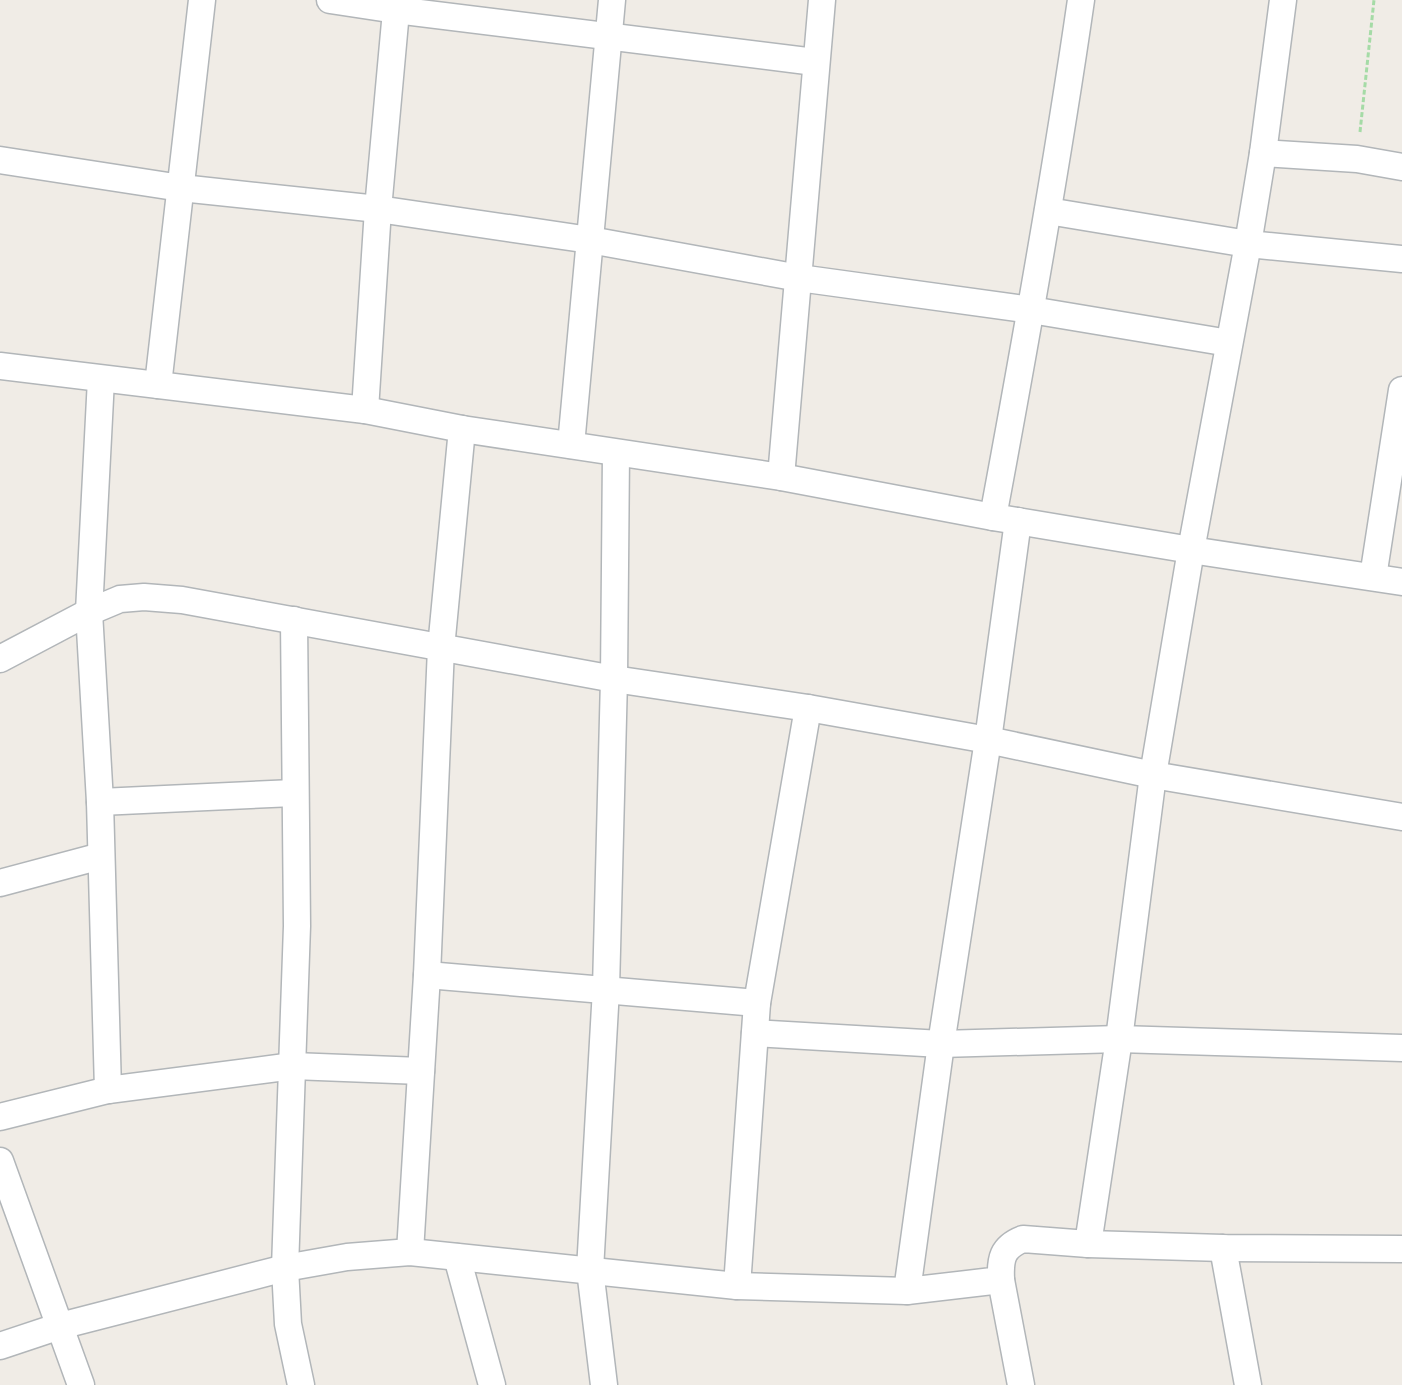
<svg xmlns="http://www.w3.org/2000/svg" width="1402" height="1385" font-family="'Asap Condensed',sans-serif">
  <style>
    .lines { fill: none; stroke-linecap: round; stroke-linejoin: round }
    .minor-casing { stroke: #b2b6b9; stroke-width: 29 }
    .path { stroke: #a5dba6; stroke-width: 3; stroke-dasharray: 5 2.5; stroke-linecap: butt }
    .minor { stroke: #fff; stroke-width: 26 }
  </style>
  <rect width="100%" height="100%" fill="#f0ece6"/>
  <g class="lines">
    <g class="minor-casing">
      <g id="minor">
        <path d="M330,0L396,10L815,62"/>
        <path d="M1263,153L1357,159L1402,167"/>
        <path d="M0,160L181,188L378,209L590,240L799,278L1031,310L1229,343"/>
        <path d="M1048,211L1248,244L1402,259"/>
        <path d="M0,366L365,410L462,429L781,477L993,517L1191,550L1402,582"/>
        <path d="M101,379L89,612L100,802L108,1090"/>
        <path d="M158,385L202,0"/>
        <path d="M365,410L378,209L397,0"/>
        <path d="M571,445L612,0"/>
        <path d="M781,477L822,0"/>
        <path d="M993,517C1025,345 1056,173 1081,0"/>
        <path d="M1373,577L1402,390"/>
        <path d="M294,620L297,926L285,1268L288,1324L301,1385"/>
        <path d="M0,659L89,612L120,599L144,597L182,600L614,679L808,708L988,740L1153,775L1402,817"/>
        <path d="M100,802L294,793"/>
        <path d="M0,883L101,856"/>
        <path d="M427,975L757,1003"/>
        <path d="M755,1033L941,1044L1119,1039L1402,1048"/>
        <path d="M0,1117L108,1090L293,1066L421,1071"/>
        <path d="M0,1161L81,1385"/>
        <path d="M1088,1244L1119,1039L1153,775L1191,550L1248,244L1263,153L1283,0"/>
        <path d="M1223,1248L1248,1385"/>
        <path d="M410,1252L427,975L441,648L462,429"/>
        <path d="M457,1257L492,1385"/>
        <path d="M1001,1280L1021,1385"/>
        <path d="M737,1286L757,1003L808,708"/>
        <path d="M907,1291L941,1044L988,740L1018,521"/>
        <path d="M0,1346L60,1326L285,1268L347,1257L410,1252L737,1286L907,1291L1001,1280C1000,1259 1002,1247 1023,1239L1088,1244L1223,1248L1402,1249"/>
        <path d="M604,1385L590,1270L606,989L614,679L616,453"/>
      </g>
    </g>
    <path class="path" d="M1360,132L1374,0"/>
    <use href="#minor" class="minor"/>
  </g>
</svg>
